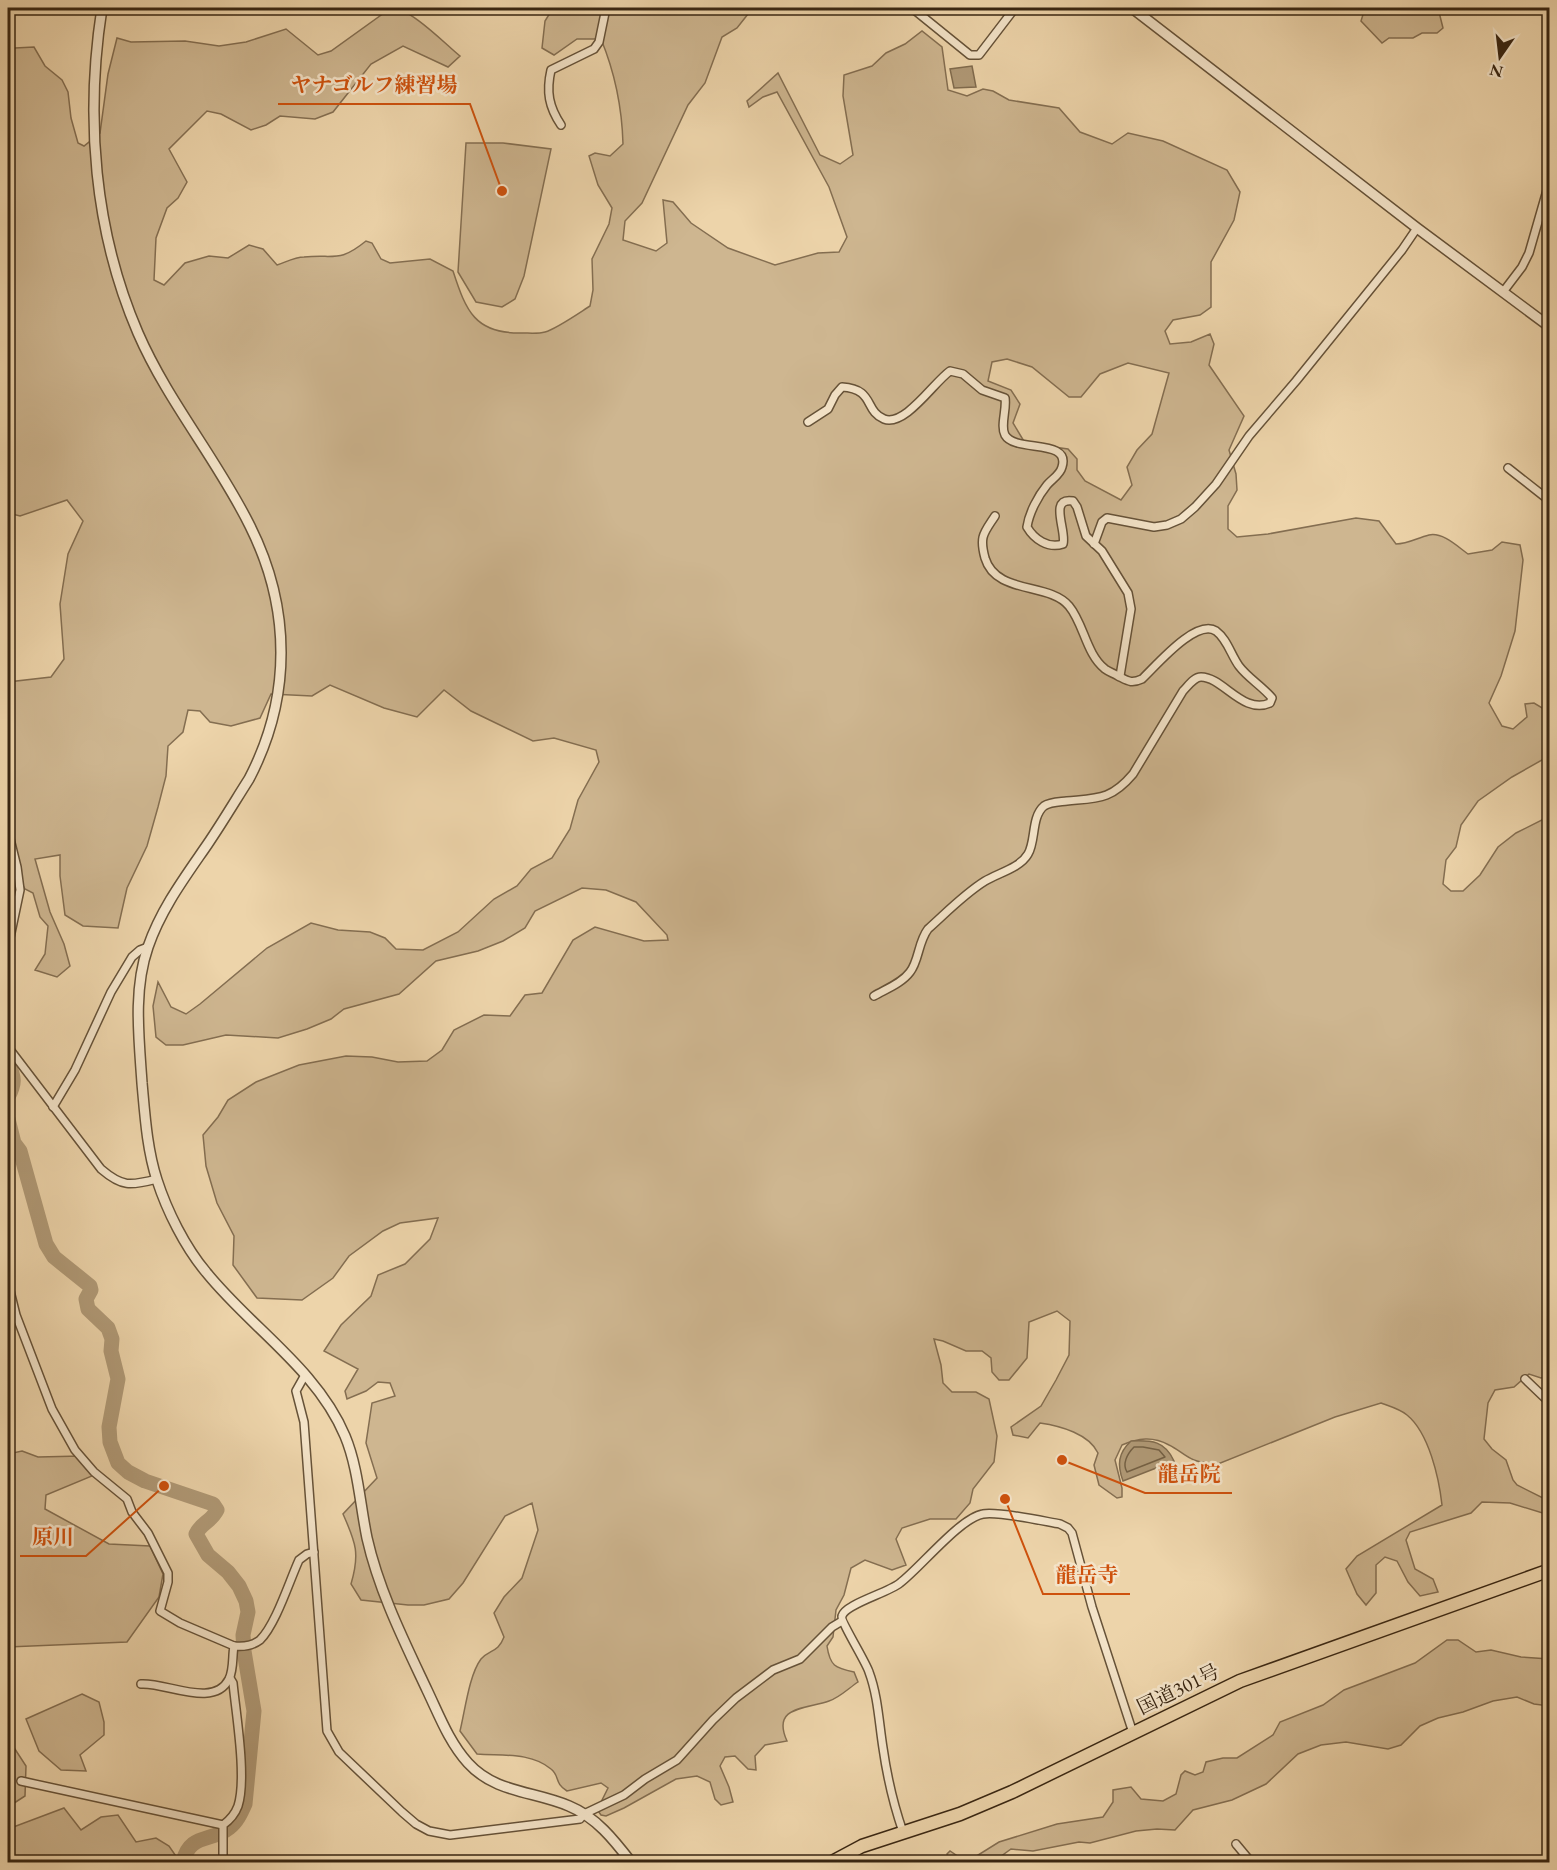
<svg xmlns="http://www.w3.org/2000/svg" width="1557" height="1870" font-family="'EB Garamond','Noto Serif JP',serif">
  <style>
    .green { fill: #ceb690; stroke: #846e51; stroke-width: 1.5; fill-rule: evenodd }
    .water { fill: #b09976; stroke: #806b4e; stroke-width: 1.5 }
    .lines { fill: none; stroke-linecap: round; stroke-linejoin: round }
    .shore { stroke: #746044; stroke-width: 1.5 }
    .river { stroke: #b09976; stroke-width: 15 }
    .minor-casing { stroke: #665238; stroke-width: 10 }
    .tertiary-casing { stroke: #665238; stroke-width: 12 }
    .trunk-casing { stroke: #392612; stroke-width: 15 }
    .minor { stroke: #f3e3c8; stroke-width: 7 }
    .tertiary { stroke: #f3e3c8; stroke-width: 9 }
    .trunk { stroke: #edd4aa; stroke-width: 12 }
    .labels { text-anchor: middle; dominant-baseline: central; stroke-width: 5; stroke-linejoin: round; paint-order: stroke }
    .street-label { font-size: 20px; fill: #392612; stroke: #f3e3c8 }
    .leader { fill: none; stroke: #ce510d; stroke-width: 2 }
    .callout-dot { fill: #ce510d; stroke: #f3e3c8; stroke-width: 2 }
    .callout-label { font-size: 21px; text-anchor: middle; font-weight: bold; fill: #ce510d; stroke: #f3e3c8; stroke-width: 5; stroke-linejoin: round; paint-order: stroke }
  </style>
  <rect width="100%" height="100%" fill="#edd4aa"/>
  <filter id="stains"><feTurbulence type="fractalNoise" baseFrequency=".00333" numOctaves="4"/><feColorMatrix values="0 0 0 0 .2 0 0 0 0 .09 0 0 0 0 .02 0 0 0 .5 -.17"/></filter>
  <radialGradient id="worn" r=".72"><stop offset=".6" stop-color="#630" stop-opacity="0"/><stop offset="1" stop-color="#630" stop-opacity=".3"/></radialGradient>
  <g class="green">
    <path d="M391,8C411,8 444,43 460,56L448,67L403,46L371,64L333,112L315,119L280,116L266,125L251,130L221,114L207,111L169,149L187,182L178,198L167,208L156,238L154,280L164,285L185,263L209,256L228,258L249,245L263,249L277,265C286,262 295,257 304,257C335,254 339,263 366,241L372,243L381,259L390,263L430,259L453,271C466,311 475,334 522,333C529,333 538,334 545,332C556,329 579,313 590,306L593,290L592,259L609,224L612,208L598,185L589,156L595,153L610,156L623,144C622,107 615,73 601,39H577L554,55L542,48L545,21L553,8H606L612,14H630L637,8H741L748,14L737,28L722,37L705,83L688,105L642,203L625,221L623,240L656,251L667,243L663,200L673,202L691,223L728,248L775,265L818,253L839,252L847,237L829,187L777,92L763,97L749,107L747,101L778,73L820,155L840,164L853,155L843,96L844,75L872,66L886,53L905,44L922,31L942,47L948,90L967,96L983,89L993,91L1009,100L1059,108L1080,132L1112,144L1128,133L1163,141L1227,170L1240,192L1234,220L1211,262V307L1200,315L1173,320L1165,331L1170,344L1191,342L1210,334L1214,344L1209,365L1244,416L1229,450L1236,474L1237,490L1228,506V529L1237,537L1268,534L1356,518L1379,521L1396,544C1408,544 1417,538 1429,535C1443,532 1458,547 1468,554L1492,550L1502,542L1520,545L1523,560L1515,631L1501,676L1489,703L1502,726L1513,729L1527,717L1525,704L1534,703L1549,712V756L1512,777L1478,801L1461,825L1456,847L1446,860L1443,884L1451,891H1463L1480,875L1498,847L1516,833L1542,820L1549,807V1376L1541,1378L1529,1374L1514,1387L1495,1390L1488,1403L1484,1439L1492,1449L1506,1460L1513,1480L1517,1485L1549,1501V1515L1510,1503L1482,1502L1471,1513L1410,1532L1406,1540L1415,1569L1433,1579L1438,1592L1420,1596L1408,1582L1397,1561L1385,1557L1376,1565V1593L1366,1605L1357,1594L1346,1569L1357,1556L1442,1505C1439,1478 1429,1433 1407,1415C1400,1409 1389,1406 1381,1403L1335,1417L1218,1464C1210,1463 1201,1463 1194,1460C1184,1456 1178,1449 1169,1445C1153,1436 1138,1438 1122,1445L1115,1460L1122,1488V1497L1117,1498L1099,1485L1094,1465L1098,1453C1089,1434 1061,1426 1040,1423L1028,1438L1013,1435L1011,1427L1041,1406L1056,1380L1069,1355L1070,1321L1057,1311L1029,1322L1027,1358L1009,1380H999L992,1372L991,1358L982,1351H966L943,1341L934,1339L941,1365L943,1383L952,1392H976L989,1399L997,1436L994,1462L973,1489L970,1503L956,1519H930L902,1528L896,1539L906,1565L892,1570L865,1560L851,1568L844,1595L836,1610L833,1637L827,1646C830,1666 835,1668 854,1672L858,1682C849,1688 839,1698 829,1701C806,1709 771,1706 787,1741L765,1745L755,1756L756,1770L748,1769L735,1756L725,1757L720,1766L729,1787L733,1802L721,1805L715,1799L710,1782L697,1776L676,1779L624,1808L606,1816L601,1815L596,1808L601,1802L608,1788L601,1783L567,1791C554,1783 560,1776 551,1769C531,1752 502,1756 477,1754L460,1731C465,1711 469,1675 481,1659C490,1649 498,1653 504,1637L494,1613L504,1597L522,1578L538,1530L532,1503L505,1516L463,1583L449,1599L424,1605H408L361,1600L351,1584C360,1554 356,1543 343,1514L377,1478L366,1443L372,1403L395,1396L390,1383L378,1382L366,1391L347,1399L345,1391L358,1369L324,1351L341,1325L371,1296L378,1275L405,1264L430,1239L438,1218L400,1223L383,1231L349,1256L333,1278L302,1300L257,1298L233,1265L234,1236L217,1203L206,1166L203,1135L218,1117L228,1100L256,1082L299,1065L346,1056L372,1057L398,1062L427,1061L442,1050L454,1030L484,1015L510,1016L525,995L542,993L573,940L595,927L644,941L668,940L667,935L636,902L606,890L582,888L535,911L525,928L503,941L478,951L436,961L399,994L344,1009L331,1019L307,1029L278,1038L226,1035L183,1045H166L156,1037L153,1006L158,982L171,1007L186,1014L200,1004L267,948L311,923L338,930L370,932L385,938L396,949L423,950L458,932L494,899L517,886L531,869L552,858L570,829L578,800L599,762L596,750L554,738L533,741L471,711L444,690L417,717L384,708L330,685L312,696L271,694L260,718L231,726L210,722L200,711L188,710L183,732L168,746L166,776L158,807L147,846L127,888L118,928L83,926L65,915L60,876V855L35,859L50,912L64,944L70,966L57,977L35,970L45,954L48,926L40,917L33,893L25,889L8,859V682L51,677L64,659L60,604L68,554L83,521L67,500L20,516L8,513V54L15,48L34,47L45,66L62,80L68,92L71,118L78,143L84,146L100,133L108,74L117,38L131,42L185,41L219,46L246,42L286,29L318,55L331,51ZM1007,359L1032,367L1069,397H1081L1100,374L1128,363L1169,373L1152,434L1137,450L1127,467L1132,485L1121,500L1085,481L1077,470V459L1068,449L1025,443L1013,423L1020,404L1011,390L988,381L992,362Z"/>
    <path d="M1365,8H1438L1443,28L1437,33H1422L1413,38H1389L1382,43L1361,21Z"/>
    <path d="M466,143H503L551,149L524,276L515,299L502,307L476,302L458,272Z"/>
    <path d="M22,1451L38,1457L81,1456L92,1476L46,1495L45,1509L109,1544L150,1546L163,1574L159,1597L127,1642L8,1647V1454Z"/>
    <path d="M1447,1640H1458L1476,1652L1491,1650L1521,1657L1549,1659V1706L1534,1704L1517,1697L1493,1701L1463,1712L1438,1718L1420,1726L1401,1745L1388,1749L1346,1742L1321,1745L1298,1754L1266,1784L1232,1800L1193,1810L1175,1830L1157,1829L1136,1831L1090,1843L1079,1842L1033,1851L1011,1849L993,1862H950L947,1854L950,1851L962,1859L975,1857L999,1842L1057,1824L1103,1817L1113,1802V1790L1131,1787L1141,1799L1163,1801L1176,1794L1181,1775L1185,1771L1195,1775L1203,1772L1206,1762L1223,1758H1237L1273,1735L1280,1722L1323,1705L1344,1690L1415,1663Z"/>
    <path d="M82,1694L99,1702L104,1722V1735L80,1755L86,1771L61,1770L39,1751L26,1719Z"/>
    <path d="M8,1730L11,1743L26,1766L25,1796L8,1807Z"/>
    <path d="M64,1808L81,1830L101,1817L118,1815L136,1842L156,1838L169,1846L180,1862H8V1829Z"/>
  </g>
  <g class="water">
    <path d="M972,66L976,87L954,88L950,69Z"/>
    <path d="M1131,1441C1152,1440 1165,1441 1174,1461L1123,1481C1117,1465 1118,1453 1131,1441Z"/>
  </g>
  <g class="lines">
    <path class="shore" d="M1134,1447H1143L1159,1450L1165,1457L1127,1472C1122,1464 1127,1454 1134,1447Z"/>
    <g class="river">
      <path d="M8,1064C15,1077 15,1084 8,1097"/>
      <path d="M8,1119L14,1143L20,1151L46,1244L54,1257L90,1286L91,1290L86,1299L88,1309L108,1328L112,1339L111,1351L118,1379L109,1427L110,1442L118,1463L128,1472L145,1481L213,1504L217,1510C211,1522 201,1523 196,1534L208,1555L228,1572L239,1586L246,1601L248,1612L243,1635L244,1651L254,1711L245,1804C241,1813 237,1822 229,1828C212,1842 189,1833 183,1862"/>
    </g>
    <g class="minor-casing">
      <g id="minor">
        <path d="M912,8L970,55H979L1015,8"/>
        <path d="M561,125C549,107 546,92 551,70L594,49L599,42L606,8"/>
        <path d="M1503,292L1522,267L1529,253L1550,180"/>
        <path d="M808,422L828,409L835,395L842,387C875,389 864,411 884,419C905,427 934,382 950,371L963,374L982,390L1005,398C1007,409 1000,426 1005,435C1015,453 1071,438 1062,467C1060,475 1052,479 1047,485C1038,496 1029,513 1027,527C1034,539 1048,549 1063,544C1067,531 1048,497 1073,501L1077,507L1086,536L1102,551L1128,593L1131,609L1120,676"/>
        <path d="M1508,468L1550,501"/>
        <path d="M1094,544L1102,522L1107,518L1154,527L1167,525L1181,519L1195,507L1216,484L1249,436L1296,381L1402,250L1417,228"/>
        <path d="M8,831L17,867L20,890L8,947"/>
        <path d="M874,996C886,989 902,983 910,972C919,961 918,942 928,929C946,913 964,894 985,881C998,873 1020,868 1028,854C1036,841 1031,817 1044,806C1050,802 1060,802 1067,801C1098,798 1111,800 1133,774L1183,691C1188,686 1194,677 1201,677C1223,677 1243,715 1270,703L1272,698C1262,686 1248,678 1239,666C1231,655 1227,639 1216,631C1196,618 1156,666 1142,679C1131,684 1128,681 1118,676C1113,673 1109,672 1105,669C1086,654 1084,624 1069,606C1049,582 996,595 985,558C979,536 984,533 995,516"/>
        <path d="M8,1047L101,1169C122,1187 130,1186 157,1179"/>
        <path d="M53,1107L75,1070L111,992L132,957L140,950L148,947"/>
        <path d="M8,1283L16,1315L52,1409L75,1450L94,1472L127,1499L132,1512L148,1533L168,1573V1582L160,1611L180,1623L234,1646C232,1656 234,1669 229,1679C214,1709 166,1682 141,1684"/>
        <path d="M305,1375L296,1391L304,1422L327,1731L339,1752L402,1812L416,1824L429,1831L450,1835L580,1819L584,1814L624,1795L645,1779L677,1760L713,1720L736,1698L773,1670L800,1659L832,1627L842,1621"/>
        <path d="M1525,1379L1550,1403"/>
        <path d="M234,1646C243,1647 252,1646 260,1640C276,1624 289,1582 299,1560L307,1554L314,1552"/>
        <path d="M21,1781L223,1825"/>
        <path d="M903,1832C894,1806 887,1776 883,1748C879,1723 878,1696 869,1672C866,1662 840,1621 842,1616C845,1604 888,1593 900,1583C921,1567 960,1518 983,1514C998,1511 1043,1521 1060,1524L1068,1528L1072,1533L1092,1607L1133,1733"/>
        <path d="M1236,1844L1251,1862"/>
        <path d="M223,1862V1825C230,1820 235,1814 238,1806C247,1778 236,1714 233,1683L230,1678"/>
      </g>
    </g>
    <g class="tertiary-casing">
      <g id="tertiary">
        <path d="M102,8C85,117 94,231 138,333C168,402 217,459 250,526C291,608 292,697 249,779C235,801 222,823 207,845C185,877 161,909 148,947C133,990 139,1038 142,1083C145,1116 147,1149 157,1180C167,1211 185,1247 206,1272C250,1327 317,1369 345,1436C358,1467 360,1504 367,1538C379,1591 404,1641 427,1690C439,1715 449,1742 468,1763C495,1793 534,1791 569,1806C596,1817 614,1840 631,1862"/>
        <path d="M1132,8L1417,228L1550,327"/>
      </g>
    </g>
    <g class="trunk-casing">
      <path id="trunk" d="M832,1862L862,1846L960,1814L1012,1792L1240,1681L1550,1570"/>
    </g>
    <use href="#minor" class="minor"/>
    <use href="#tertiary" class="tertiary"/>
    <use href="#trunk" class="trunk"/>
  </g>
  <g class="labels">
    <g class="street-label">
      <text transform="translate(1178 1689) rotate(-26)">国道301号</text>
    </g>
  </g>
  <path class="leader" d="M502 191L470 104H278M1062 1460L1145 1493H1232M164 1486L86 1556H20M1005 1499L1043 1594H1130"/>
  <g class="callout-dot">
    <circle cx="502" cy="191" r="6"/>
    <circle cx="1062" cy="1460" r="6"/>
    <circle cx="164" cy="1486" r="6"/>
    <circle cx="1005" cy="1499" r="6"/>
  </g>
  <g class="callout-label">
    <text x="374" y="92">ヤナゴルフ練習場</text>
    <text x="1189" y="1481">龍岳院</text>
    <text x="53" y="1544">原川</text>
    <text x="1087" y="1582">龍岳寺</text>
  </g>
  <rect width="1557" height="1870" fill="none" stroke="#edd4aa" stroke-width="30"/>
  <rect x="9" y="9" width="1539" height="1852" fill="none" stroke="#392612" stroke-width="3"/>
  <rect x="15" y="15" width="1527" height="1840" fill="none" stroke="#392612" stroke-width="1.5"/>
  <g transform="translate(1500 57) rotate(194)" stroke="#f3e3c8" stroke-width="4.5" paint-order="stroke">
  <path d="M0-4.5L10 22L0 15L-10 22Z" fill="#392612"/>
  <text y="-9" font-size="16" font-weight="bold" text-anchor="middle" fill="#392612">N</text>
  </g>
  <rect width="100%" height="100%" filter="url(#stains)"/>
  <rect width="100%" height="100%" fill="url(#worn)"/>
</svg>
